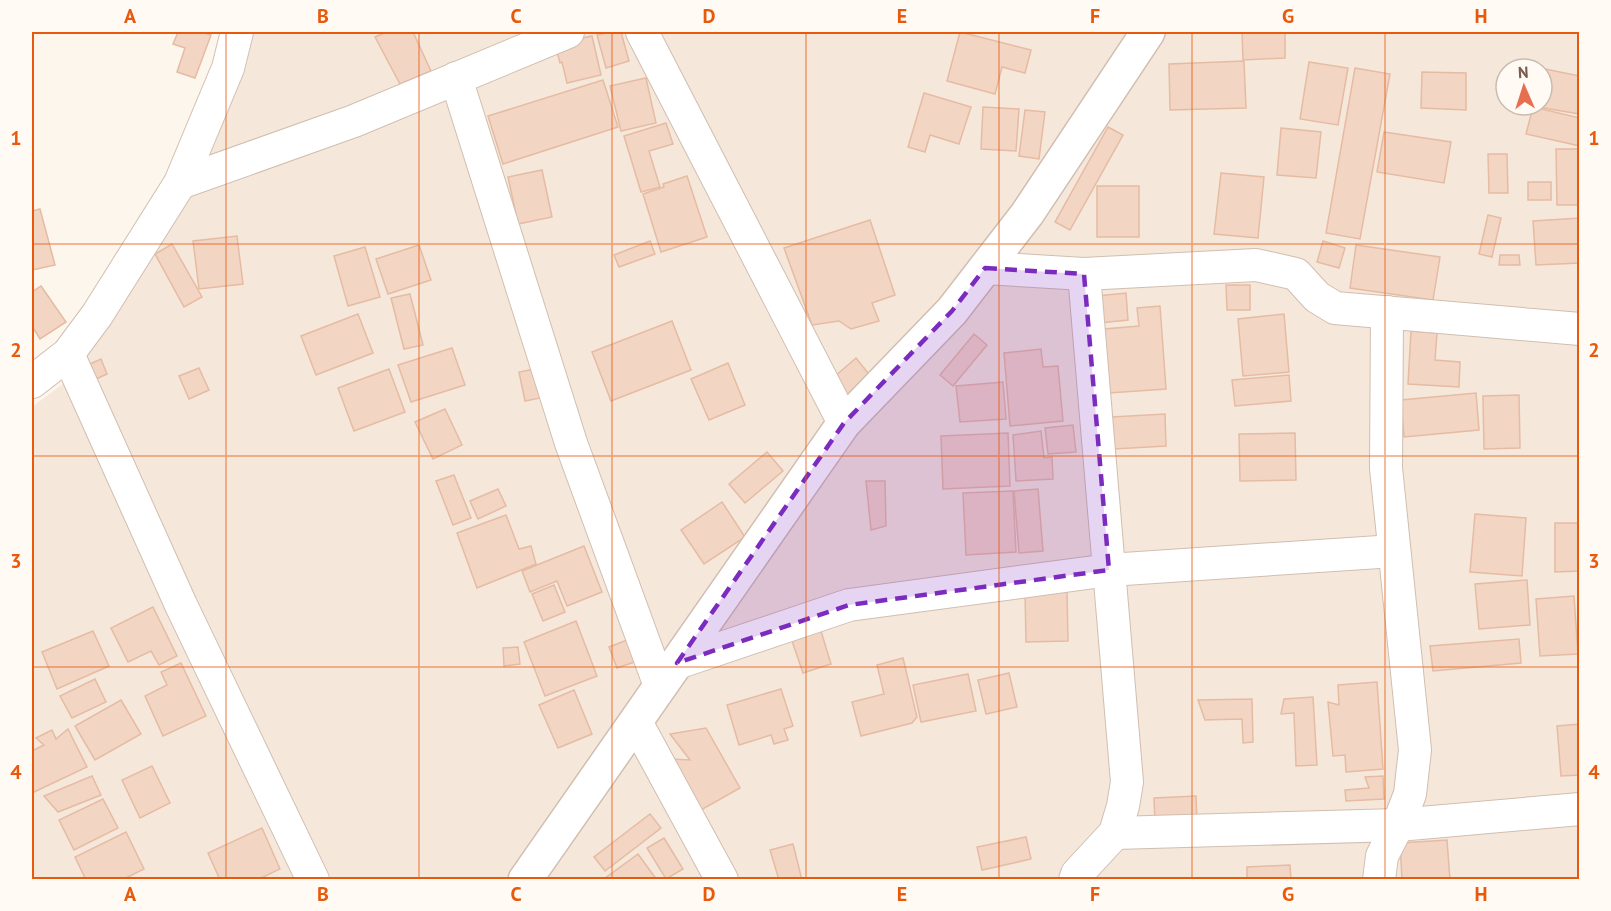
<svg xmlns="http://www.w3.org/2000/svg" width="1611" height="911" font-family="'PT Sans',sans-serif">
  <style>
    .residential { fill: #f5e8da; fill-rule: evenodd }
    .building { fill: #f3d5c3; stroke: #e6bba3; stroke-width: 1.5 }
    .lines { fill: none; stroke-linecap: round; stroke-linejoin: round }
    .minor-casing { stroke: #d1beb0; stroke-width: 34 }
    .tertiary-casing { stroke: #d1beb0; stroke-width: 36 }
    .minor { stroke: #fff; stroke-width: 32 }
    .tertiary { stroke: #fff; stroke-width: 33 }
    .marked { fill: #7b2cbf; fill-opacity: 0.2; stroke: #7b2cbf; stroke-width: 4.5; stroke-dasharray: 12 8; stroke-linejoin: round }
    .grid { fill: none; stroke: #e8590c; stroke-width: 1.5; stroke-opacity: 0.55 }
    .neatline { fill: none; stroke: #e8590c; stroke-width: 2 }
    .grid-label { font-size: 20px; text-anchor: middle; font-weight: bold; fill: #e8590c }
  </style>
  <rect width="100%" height="100%" fill="#fdf6ec"/>
  <path class="residential" d="M251,32H1579V879H32V407L68,380ZM1506,69H1542V105H1506Z"/>
  <g class="building">
    <path d="M178,32H201L211,35L195,78L177,72L185,48L173,44Z"/>
    <path d="M387,32H413L431,71L400,84L375,37Z"/>
    <path d="M610,32H621L629,61L606,68L597,35Z"/>
    <path d="M960,32L1031,50L1025,73L1002,67L995,94L947,81Z"/>
    <path d="M1242,32H1285V58L1243,60Z"/>
    <path d="M592,36L601,75L567,83L562,62L560,63L555,44Z"/>
    <path d="M1244,61L1246,108L1170,110L1169,64Z"/>
    <path d="M1309,62L1348,68L1338,125L1300,119Z"/>
    <path d="M1355,68L1390,74L1360,239L1326,233Z"/>
    <path d="M1545,69L1580,76V114L1538,107V105H1542V83Z"/>
    <path d="M1422,72L1466,73V110L1421,108Z"/>
    <path d="M646,78L656,123L621,131L610,86Z"/>
    <path d="M603,80L618,127L503,164L488,116Z"/>
    <path d="M924,93L971,107L959,144L930,135L925,152L908,147Z"/>
    <path d="M983,107L1019,109L1016,151L981,149Z"/>
    <path d="M1533,107L1580,118V146L1526,134Z"/>
    <path d="M1025,110L1045,112L1039,159L1019,156Z"/>
    <path d="M666,123L673,144L649,151L660,187L641,192L624,136Z"/>
    <path d="M1108,127L1123,135L1070,230L1055,222Z"/>
    <path d="M1281,128L1321,132L1316,178L1277,175Z"/>
    <path d="M1384,132L1451,142L1444,183L1377,172Z"/>
    <path d="M1556,149H1580V205H1557Z"/>
    <path d="M1488,154H1507L1508,193H1489Z"/>
    <path d="M542,170L552,217L518,224L508,177Z"/>
    <path d="M1221,173L1264,177L1258,238L1214,234Z"/>
    <path d="M687,176L707,237L661,252L643,194L664,187L663,184Z"/>
    <rect x="1528" y="182" width="23" height="18"/>
    <rect x="1097" y="186" width="42" height="51"/>
    <path d="M40,209L55,265L32,270V211Z"/>
    <path d="M1488,215L1501,218L1492,257L1479,254Z"/>
    <path d="M1580,218V263L1536,265L1533,221Z"/>
    <path d="M870,220L895,295L872,303L879,321L851,329L839,321L812,325L784,248Z"/>
    <path d="M237,236L243,284L199,289L193,241Z"/>
    <path d="M650,241L655,254L619,267L614,255Z"/>
    <path d="M1323,241L1345,248L1339,268L1317,262Z"/>
    <path d="M172,244L202,297L184,307L155,254Z"/>
    <path d="M419,245L431,280L388,294L376,259Z"/>
    <path d="M1356,245L1440,257L1433,300L1350,288Z"/>
    <path d="M365,247L380,297L348,306L334,256Z"/>
    <path d="M1500,255H1519L1520,265H1499Z"/>
    <path d="M1226,285H1250V310H1227Z"/>
    <path d="M41,286L66,322L40,339L32,326V292Z"/>
    <path d="M1126,293L1128,320L1100,323L1097,296Z"/>
    <path d="M410,294L423,345L404,349L391,298Z"/>
    <path d="M1160,306L1166,389L1109,393L1104,329L1139,326L1137,308Z"/>
    <path d="M358,314L373,353L316,375L301,336Z"/>
    <path d="M1284,314L1289,372L1243,376L1238,319Z"/>
    <path d="M672,321L691,370L611,401L592,352Z"/>
    <path d="M1411,331L1437,333L1435,360L1460,362L1459,387L1408,384Z"/>
    <path d="M974,334L987,345L953,386L940,375Z"/>
    <path d="M452,348L465,385L411,402L398,365Z"/>
    <path d="M1041,349L1043,367L1058,366L1063,421L1010,426L1004,353Z"/>
    <path d="M856,358L872,378L843,403L827,383Z"/>
    <path d="M101,359L107,374L85,384L79,369Z"/>
    <path d="M728,363L745,405L709,420L691,379Z"/>
    <path d="M199,368L209,390L189,399L179,376Z"/>
    <path d="M389,369L405,412L354,431L338,388Z"/>
    <path d="M535,369L540,398L525,401L519,372Z"/>
    <path d="M1289,375L1291,401L1235,406L1232,380Z"/>
    <path d="M1003,382L1006,419L960,422L956,386Z"/>
    <path d="M1476,393L1479,430L1404,437L1401,400Z"/>
    <path d="M1519,395L1520,448L1484,449L1483,396Z"/>
    <path d="M445,409L462,445L433,459L415,422Z"/>
    <path d="M1165,414L1166,446L1114,449L1112,417Z"/>
    <path d="M1073,425L1076,452L1048,454L1045,428Z"/>
    <path d="M1041,431L1044,458L1052,457L1053,479L1016,481L1013,435Z"/>
    <path d="M1008,433L1010,486L943,489L941,436Z"/>
    <path d="M1295,433L1296,480L1240,481L1239,434Z"/>
    <path d="M767,452L783,471L745,503L729,484Z"/>
    <path d="M454,475L471,518L453,525L436,481Z"/>
    <path d="M866,481H885L886,526L871,530Z"/>
    <path d="M498,489L506,506L478,519L470,501Z"/>
    <path d="M1038,489L1043,551L1019,553L1014,491Z"/>
    <path d="M1013,491L1016,552L966,555L963,493Z"/>
    <path d="M722,502L745,537L704,564L681,530Z"/>
    <path d="M1475,514L1526,518L1522,576L1470,572Z"/>
    <path d="M506,515L519,549L531,546L536,564L477,588L457,533Z"/>
    <path d="M1555,523H1580V571L1555,572Z"/>
    <path d="M584,546L602,592L567,606L557,581L530,592L522,571Z"/>
    <path d="M1527,580L1530,625L1479,629L1475,584Z"/>
    <path d="M554,585L565,612L543,621L532,594Z"/>
    <path d="M1067,590L1068,641L1026,642L1025,592Z"/>
    <path d="M1578,595H1580V639H1579Z"/>
    <path d="M1574,596L1578,654L1540,656L1536,599Z"/>
    <path d="M153,607L177,656L159,665L151,651L128,662L111,628Z"/>
    <path d="M576,621L597,676L545,696L524,642Z"/>
    <path d="M93,631L109,666L57,689L42,652Z"/>
    <path d="M821,631L831,664L803,673L792,641Z"/>
    <path d="M635,637L643,659L617,668L609,647Z"/>
    <path d="M1519,639L1521,663L1433,671L1430,646Z"/>
    <path d="M518,647L520,664L504,666L503,648Z"/>
    <path d="M903,658L917,717L912,723L861,736L852,702L884,694L877,665Z"/>
    <path d="M181,663L206,716L163,736L145,696L167,685L161,672Z"/>
    <path d="M1009,673L1017,707L986,714L978,680Z"/>
    <path d="M968,674L976,711L921,722L913,685Z"/>
    <path d="M95,679L106,702L72,718L60,696Z"/>
    <path d="M1377,682L1383,769L1346,772L1345,755L1333,756L1328,702L1339,705L1338,685Z"/>
    <path d="M781,689L793,726L784,729L788,740L774,744L771,735L739,745L727,705Z"/>
    <path d="M574,690L592,734L558,748L539,705Z"/>
    <path d="M1313,697L1317,765L1296,766L1294,713L1281,714L1284,699Z"/>
    <path d="M1252,699L1253,742L1243,743L1242,719L1205,720L1198,700Z"/>
    <path d="M121,700L141,734L95,760L75,726Z"/>
    <path d="M1580,724V775L1561,776L1557,726Z"/>
    <path d="M706,728L740,788L701,810L671,759L690,760L670,734Z"/>
    <path d="M68,729L87,767L32,793V751L44,745L36,738L52,730L56,739Z"/>
    <path d="M152,766L170,803L140,818L122,780Z"/>
    <path d="M92,776L101,795L58,812L44,796Z"/>
    <path d="M1383,776L1384,799L1346,801L1345,790L1369,788L1365,777Z"/>
    <path d="M1196,796L1197,822L1155,824L1154,798Z"/>
    <path d="M103,799L118,828L74,850L59,820Z"/>
    <path d="M650,814L661,828L605,871L594,857Z"/>
    <path d="M262,828L280,869L257,880H220L208,853Z"/>
    <path d="M126,832L144,869L122,880H86L75,857Z"/>
    <path d="M1026,837L1031,859L982,870L977,847Z"/>
    <path d="M664,838L683,869L666,879L647,848Z"/>
    <path d="M1447,840L1450,880H1402L1400,843Z"/>
    <path d="M793,844L802,880H779L770,850Z"/>
    <path d="M638,854L657,880H604V879Z"/>
    <path d="M1290,865L1291,880H1247V867Z"/>
  </g>
  <g class="lines">
    <g class="minor-casing">
      <g id="minor">
        <path d="M642,32L844,423"/>
        <path d="M456,78L571,443L660,686"/>
        <path d="M180,183L354,121L568,32"/>
        <path d="M985,268L1084,274L1256,265L1296,274L1317,297L1335,308L1580,329"/>
        <path d="M68,354L181,605L313,880"/>
        <path d="M32,382L68,354L97,315L180,183L228,68L237,32"/>
        <path d="M677,663L849,605L1109,570L1394,551"/>
        <path d="M636,722L722,880"/>
        <path d="M1115,833L1398,825L1580,809"/>
        <path d="M1075,880L1077,874L1115,833L1123,806L1127,782L1084,274"/>
        <path d="M1379,880L1382,856L1398,825L1410,794L1415,750L1386,468L1387,312"/>
      </g>
    </g>
    <g class="tertiary-casing">
      <path id="tertiary" d="M525,880L844,423L952,311L1027,214L1148,32"/>
    </g>
    <use href="#minor" class="minor"/>
    <use href="#tertiary" class="tertiary"/>
  </g>
  <path class="marked" d="M985,268L1084,274L1109,570L849,605L677,663L844,423L952,311Z"/>
  <path class="grid" d="M226,32V880M419,32V880M612,32V880M806,32V880M999,32V880M1192,32V880M1385,32V880M32,244H1580M32,456H1580M32,667H1580"/>
  <rect width="1611" height="911" fill="none" stroke="#fffaf3" stroke-width="66"/>
  <g transform="translate(1524 87) rotate(357)"><circle r="28" fill="#fffaf3" stroke="#cabbb1" stroke-width="1.5"/>
  <path d="M0-4.5L10 22L0 15L-10 22Z" fill="#e76f51"/>
  <text y="-9" font-size="16" font-weight="bold" text-anchor="middle" fill="#7a5c4d">N</text>
  </g>
  <rect x="33" y="33" width="1545" height="845" class="neatline"/>
  <g class="grid-label">
    <text x="130" y="23">A</text>
    <text x="323" y="23">B</text>
    <text x="516" y="23">C</text>
    <text x="709" y="23">D</text>
    <text x="902" y="23">E</text>
    <text x="1095" y="23">F</text>
    <text x="1288" y="23">G</text>
    <text x="1481" y="23">H</text>
    <text x="16" y="145">1</text>
    <text x="1594" y="145">1</text>
    <text x="16" y="357">2</text>
    <text x="1594" y="357">2</text>
    <text x="16" y="568">3</text>
    <text x="1594" y="568">3</text>
    <text x="16" y="779">4</text>
    <text x="1594" y="779">4</text>
    <text x="130" y="901">A</text>
    <text x="323" y="901">B</text>
    <text x="516" y="901">C</text>
    <text x="709" y="901">D</text>
    <text x="902" y="901">E</text>
    <text x="1095" y="901">F</text>
    <text x="1288" y="901">G</text>
    <text x="1481" y="901">H</text>
  </g>
</svg>
